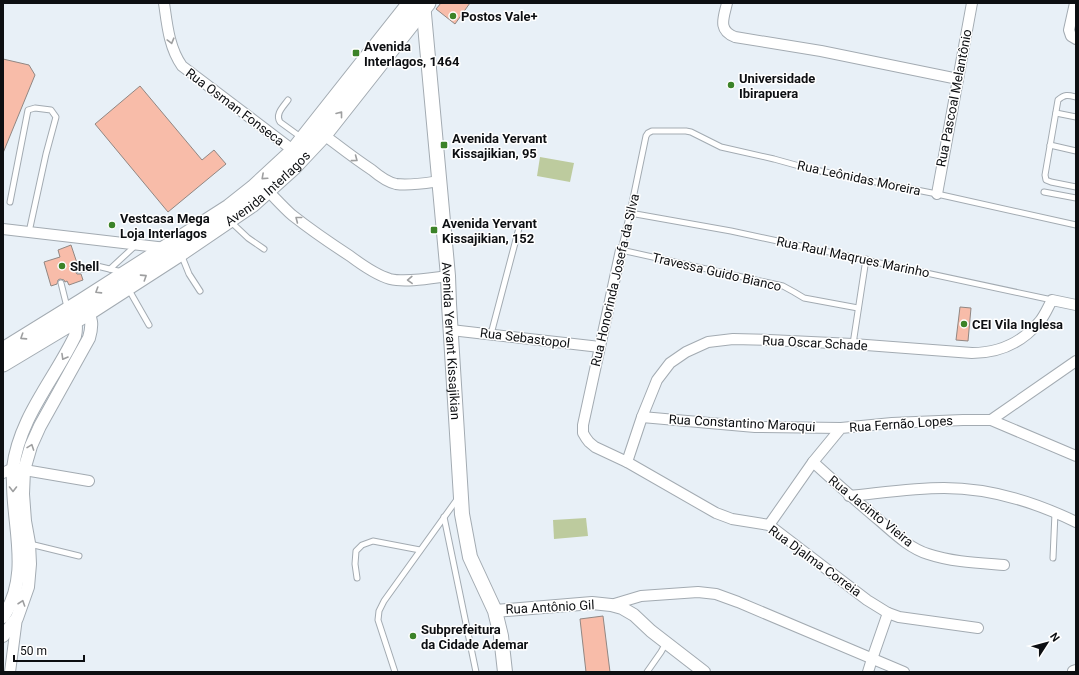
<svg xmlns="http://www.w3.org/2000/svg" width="1079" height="675" font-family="Roboto,sans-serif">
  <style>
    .green { fill: #bdcb9e }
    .building { fill: #f8bca9; stroke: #918783 }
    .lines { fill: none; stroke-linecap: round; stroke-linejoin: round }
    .service-casing { stroke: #a3abb2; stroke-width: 7 }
    .minor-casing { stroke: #a3abb2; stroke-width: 12 }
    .tertiary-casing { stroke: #a3abb2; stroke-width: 14 }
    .secondary-casing { stroke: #a3abb2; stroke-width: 16 }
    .primary-casing { stroke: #a3abb2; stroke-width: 17 }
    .service { stroke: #fff; stroke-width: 5 }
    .minor { stroke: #fff; stroke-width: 10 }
    .tertiary { stroke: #fff; stroke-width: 12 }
    .secondary { stroke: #fff; stroke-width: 14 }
    .primary { stroke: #fff; stroke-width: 15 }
    .oneway { stroke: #9e9fa0 }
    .poi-dot { fill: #3c8328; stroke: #fff; stroke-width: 1.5 }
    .labels { text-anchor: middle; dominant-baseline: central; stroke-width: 3; stroke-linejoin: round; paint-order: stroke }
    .poi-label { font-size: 13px; font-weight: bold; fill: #0d0f12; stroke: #fff; text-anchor: start }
    .street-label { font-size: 13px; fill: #0d0f12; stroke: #fff }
  </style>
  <rect width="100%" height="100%" fill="#e8f0f7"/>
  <g class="green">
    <path d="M540,157L574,163L570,182L537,176Z"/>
    <path d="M586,518L588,536L554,539L553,520Z"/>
  </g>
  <g class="building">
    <path d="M441,3H470L455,24L436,9Z"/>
    <path d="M3,59L29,65L35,75L3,153Z"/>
    <path d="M140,86L202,160L214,150L226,164L168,212L95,124Z"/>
    <path d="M71,245L78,266L75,268V271L77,274H81L83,280L69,285L67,281L65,282L64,280L60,279L58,280L57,284L51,286L44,262L60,257L58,250Z"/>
    <path d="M960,307L971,308L968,341L956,340Z"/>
    <path d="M603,616L610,672H586L580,619Z"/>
  </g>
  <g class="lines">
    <g class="service-casing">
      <g id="service">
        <path d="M1076,97C1068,95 1065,94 1058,100L1045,175L1046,180L1051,182L1076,187"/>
        <path d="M288,100C283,107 275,114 280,122L302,138"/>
        <path d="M1056,113L1076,117"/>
        <path d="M1050,145L1076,151"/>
        <path d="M1044,192L1076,198"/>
        <path d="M10,202L28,110L35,108L51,110L56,117L46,154L29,232"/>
        <path d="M630,213L731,231L1052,300"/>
        <path d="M231,222L248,238L264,249"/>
        <path d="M181,254L189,274L200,291"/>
        <path d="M110,269L136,245"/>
        <path d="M79,270L97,266L122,272"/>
        <path d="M61,283L67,307"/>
        <path d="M129,290L149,325"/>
        <path d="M858,308L804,298L794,292L783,286L621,250L630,213L646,136L648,133L652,131H686L691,132L721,147L774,159L810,169L937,194L1076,225"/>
        <path d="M491,334L519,228"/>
        <path d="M853,344L866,259"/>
        <path d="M444,517L476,672"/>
        <path d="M30,544L79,556"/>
        <path d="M1053,558L1055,513"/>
        <path d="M357,578L355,564L356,551L362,545L373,541L420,550"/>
        <path d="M395,672L378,620L379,611L384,601L458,498"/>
        <path d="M647,672L661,652L666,643"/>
      </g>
    </g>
    <g class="minor-casing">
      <g id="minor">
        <path d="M164,3C167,24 169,48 182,66L298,154"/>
        <path d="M727,3C724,17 717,30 735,37L821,51L958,79"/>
        <path d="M1075,3L1069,30L1071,36L1076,39"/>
        <path d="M324,135C340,147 355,159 372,170C379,176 387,182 396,184C410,186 426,183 440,181"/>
        <path d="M268,191C276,199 284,208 292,215C311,230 330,243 350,256C362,265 376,275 390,279C406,283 432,278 448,276"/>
        <path d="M937,194L972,3"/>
        <path d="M3,229L166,248"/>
        <path d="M621,250L583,425V433L586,438L589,442L595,447L627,462L716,513L732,519L769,525L867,600L888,613L899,617L978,628"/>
        <path d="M451,330L600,347"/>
        <path d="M642,417L755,427L841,428"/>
        <path d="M991,420L1076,361"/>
        <path d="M627,462L642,417L657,380L670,363L686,352L708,342L733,339L769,340L853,344L972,353C1000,353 1022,343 1040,321C1045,315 1048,307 1052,300L1076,305"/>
        <path d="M813,462C835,482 857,502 880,521C894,533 909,548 928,554C952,562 978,563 1004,565"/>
        <path d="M3,473L13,468L89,481"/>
        <path d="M849,496C880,493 913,488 944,488C990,488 1035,502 1076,522"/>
        <path d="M769,525L813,462L841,428L892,423L963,420H991L1076,456"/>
        <path d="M611,605L641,596L698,592L716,594L738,602L904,672"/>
        <path d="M1073,671L1076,670"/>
        <path d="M10,672L17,618"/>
        <path d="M868,672L872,659L888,613"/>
      </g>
    </g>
    <g class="tertiary-casing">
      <g id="tertiary">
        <path d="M495,611L592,603L611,605L622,608L634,615L651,631L704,672"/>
        <path d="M3,617C31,576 13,528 13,483C13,478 12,473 13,468C19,418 54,380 75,336C77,327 76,322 71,314"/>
        <path d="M3,636L17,618L28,587L30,564L29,543L25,521L23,494L24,470L31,446L40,426L89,338C93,324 92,319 84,306"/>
      </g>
    </g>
    <g class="secondary-casing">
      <g id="secondary">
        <path id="s1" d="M423,3L448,276L449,304L462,514L470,557L495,611L501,636L505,672"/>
      </g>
    </g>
    <g class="primary-casing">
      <g id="primary">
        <path d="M3,350L82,301L229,207L253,188L293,151L410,3"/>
        <path id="s2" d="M3,364L88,313L181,253L253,204L293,168L324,135L428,3"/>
      </g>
    </g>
    <use href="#service" class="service"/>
    <use href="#minor" class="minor"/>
    <use href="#tertiary" class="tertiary"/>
    <use href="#secondary" class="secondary"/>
    <use href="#primary" class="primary"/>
  </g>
  <defs><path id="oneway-chevron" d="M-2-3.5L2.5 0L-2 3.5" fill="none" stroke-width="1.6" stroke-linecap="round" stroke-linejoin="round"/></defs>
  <g class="oneway">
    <use href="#oneway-chevron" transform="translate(171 41) rotate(75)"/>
    <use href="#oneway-chevron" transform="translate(340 114) rotate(-52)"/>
    <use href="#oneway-chevron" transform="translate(355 159) rotate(37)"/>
    <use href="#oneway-chevron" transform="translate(264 177) rotate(138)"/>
    <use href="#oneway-chevron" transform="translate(298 219) rotate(-142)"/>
    <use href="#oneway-chevron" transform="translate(144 277) rotate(-33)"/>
    <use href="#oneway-chevron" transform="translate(410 280) rotate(178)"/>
    <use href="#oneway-chevron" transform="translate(98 291) rotate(148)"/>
    <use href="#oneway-chevron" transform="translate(23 337) rotate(147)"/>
    <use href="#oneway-chevron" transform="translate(64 357) rotate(120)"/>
    <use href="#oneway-chevron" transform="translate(31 447) rotate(-70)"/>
    <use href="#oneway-chevron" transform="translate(13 489) rotate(90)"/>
    <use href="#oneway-chevron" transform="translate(22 603) rotate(-71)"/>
  </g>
  <g class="poi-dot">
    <circle cx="453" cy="16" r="4"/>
    <rect x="352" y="49" width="8" height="8" rx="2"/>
    <circle cx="731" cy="85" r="4"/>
    <rect x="440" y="141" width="8" height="8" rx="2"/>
    <circle cx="112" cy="225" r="4"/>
    <rect x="430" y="226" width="8" height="8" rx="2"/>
    <circle cx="62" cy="266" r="4"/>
    <circle cx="964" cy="324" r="4"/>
    <circle cx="413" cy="636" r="4"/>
  </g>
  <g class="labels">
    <g class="poi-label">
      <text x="461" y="16">Postos Vale+</text>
      <text x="364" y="46">Avenida<tspan x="364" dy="15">Interlagos, 1464</tspan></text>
      <text x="739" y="78">Universidade<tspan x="739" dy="15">Ibirapuera</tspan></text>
      <text x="452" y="138">Avenida Yervant<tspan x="452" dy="15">Kissajikian, 95</tspan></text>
      <text x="120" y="218">Vestcasa Mega<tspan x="120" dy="15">Loja Interlagos</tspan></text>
      <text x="442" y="223">Avenida Yervant<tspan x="442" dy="15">Kissajikian, 152</tspan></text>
      <text x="70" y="266">Shell</text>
      <text x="972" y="324">CEI Vila Inglesa</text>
      <text x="421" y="629">Subprefeitura<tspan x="421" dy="15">da Cidade Ademar</tspan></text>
    </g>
    <g class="street-label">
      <text transform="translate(954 98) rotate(-79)">Rua Pascoal Melantônio</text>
      <text transform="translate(235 107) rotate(37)">Rua Osman Fonseca</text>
      <text transform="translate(859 178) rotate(12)">Rua Leônidas Moreira</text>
      <text stroke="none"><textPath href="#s2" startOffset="318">Avenida Interlagos</textPath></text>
      <text transform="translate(853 257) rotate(12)">Rua Raul Maqrues Marinho</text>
      <text transform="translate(717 272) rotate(13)">Travessa Guido Bianco</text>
      <text transform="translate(615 280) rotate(-77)">Rua Honorinda Josefa da Silva</text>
      <text transform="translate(525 338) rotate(7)">Rua Sebastopol</text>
      <text stroke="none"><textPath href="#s1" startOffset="339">Avenida Yervant Kissajikian</textPath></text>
      <text transform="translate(815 343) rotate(3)">Rua Oscar Schade</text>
      <text transform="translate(742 423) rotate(3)">Rua Constantino Maroqui</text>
      <text transform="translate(901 424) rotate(-4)">Rua Fernão Lopes</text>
      <text transform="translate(871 511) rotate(39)">Rua Jacinto Vieira</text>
      <text transform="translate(815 561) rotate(36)">Rua Djalma Correia</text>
      <text transform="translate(550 607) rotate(-3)">Rua Antônio Gil</text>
    </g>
  </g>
  <rect width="1079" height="675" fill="none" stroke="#0d0f12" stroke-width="8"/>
  <g transform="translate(1047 643) rotate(54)" stroke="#ffffff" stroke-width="3" paint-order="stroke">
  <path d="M0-3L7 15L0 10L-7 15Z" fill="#0d0f12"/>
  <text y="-6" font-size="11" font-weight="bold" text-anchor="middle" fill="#0d0f12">N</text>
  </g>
  <path d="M14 655v6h70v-6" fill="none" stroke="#0d0f12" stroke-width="2"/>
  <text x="20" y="655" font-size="12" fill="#0d0f12" stroke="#ffffff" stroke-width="3" paint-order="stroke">50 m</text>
</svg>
